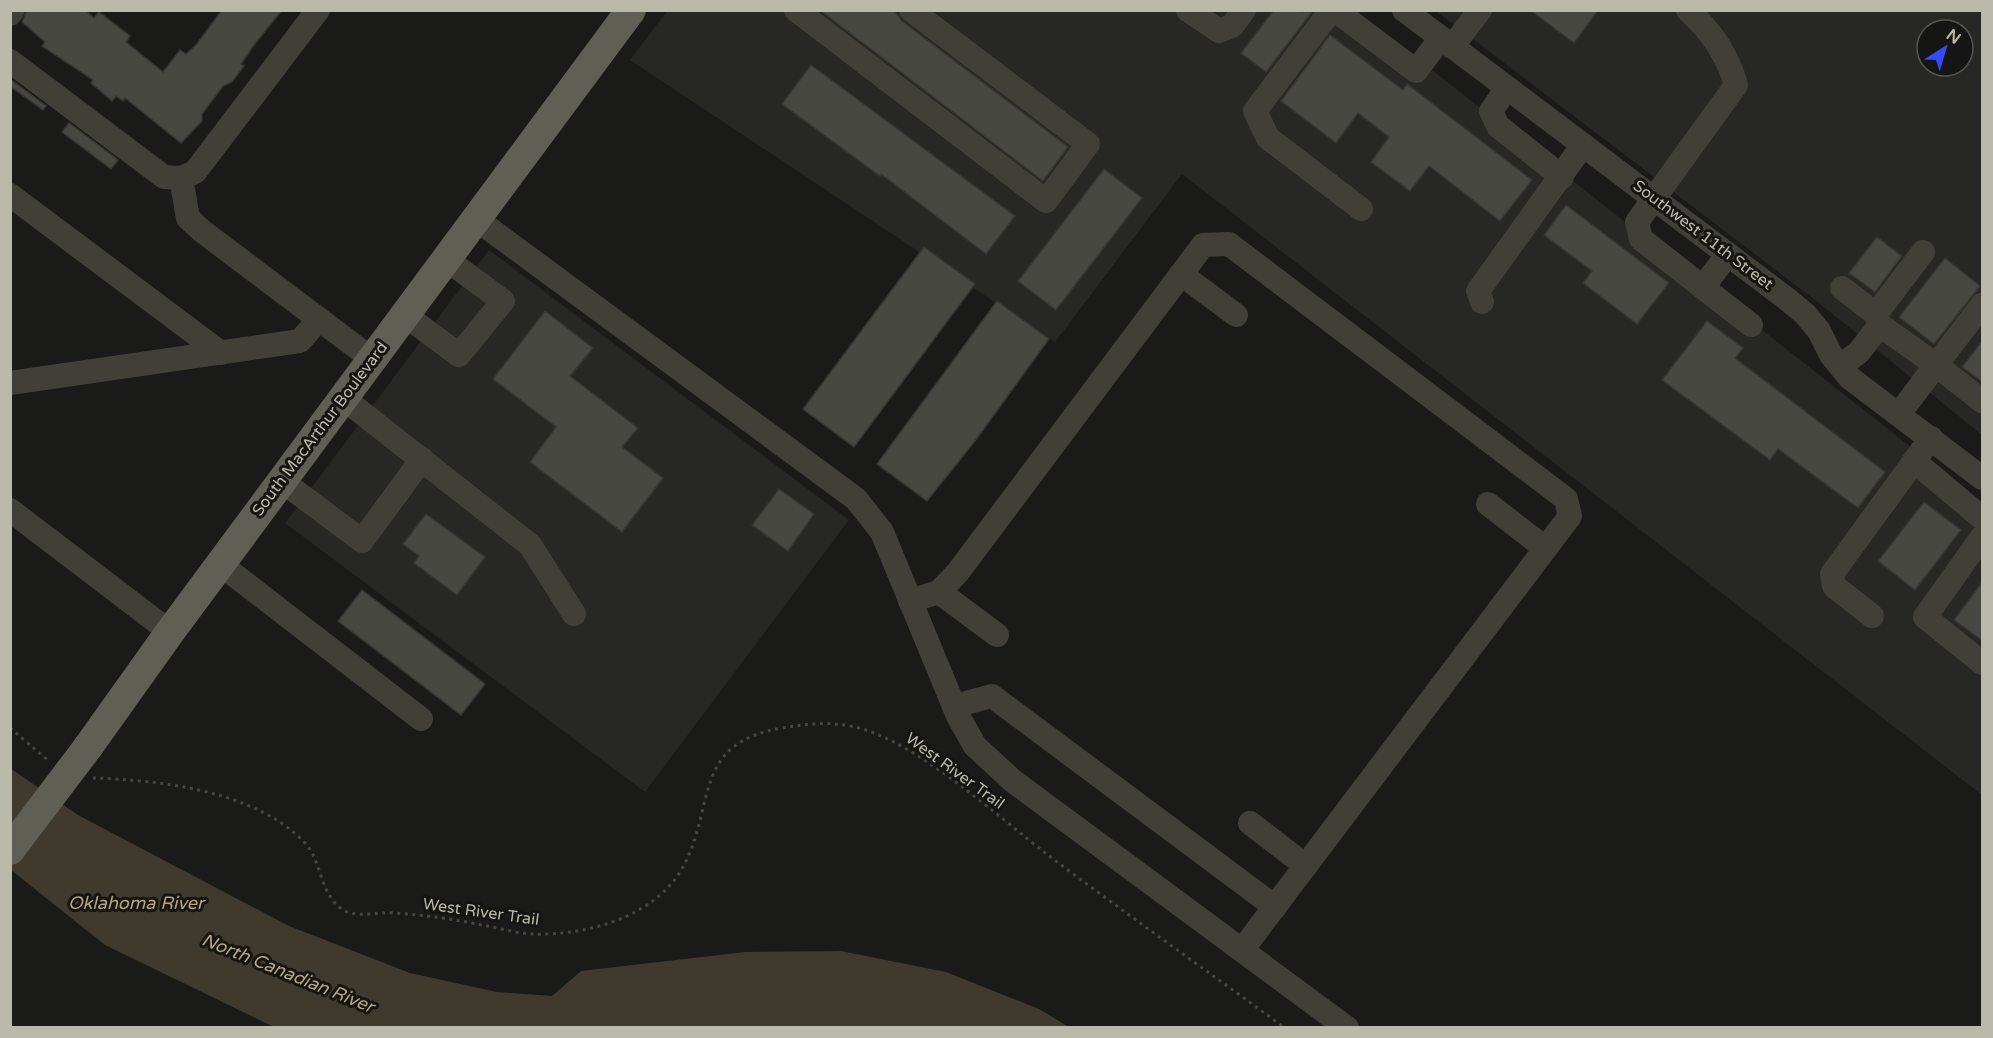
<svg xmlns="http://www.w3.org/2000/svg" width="1993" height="1038" font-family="'Varela Round',sans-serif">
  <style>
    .built { fill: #272824; fill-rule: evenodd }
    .water { fill: #3f392e }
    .building { fill: #474842; stroke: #363732; stroke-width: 1.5 }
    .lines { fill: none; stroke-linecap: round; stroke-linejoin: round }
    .path { stroke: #47463f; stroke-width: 3; stroke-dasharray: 3 4.5; stroke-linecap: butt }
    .minor { stroke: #404039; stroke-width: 24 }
    .major { stroke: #5f5f55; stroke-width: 30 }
    .major-bridge { stroke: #5f5f55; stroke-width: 30 }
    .labels { text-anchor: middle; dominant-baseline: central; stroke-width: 6; stroke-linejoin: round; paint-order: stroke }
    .street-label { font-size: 16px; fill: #bbb9aa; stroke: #151613 }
    .water-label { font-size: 18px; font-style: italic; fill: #b7a580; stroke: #151613 }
  </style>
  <rect width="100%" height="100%" fill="#1a1b18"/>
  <g class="built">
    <path d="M667,11H1357L1982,503V795L1182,174L1055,342L630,60Z"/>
    <path d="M1436,11H1982V435L1819,303ZM1927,30H1963V66H1927Z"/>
    <path d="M489,250L849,520L645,792L285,523Z"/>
  </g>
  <path class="water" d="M10,768L78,815L289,926L410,973L497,992L552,996L581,971L745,952L841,951L946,972L1039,1009L1069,1027H274L105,945L11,870Z"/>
  <g class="building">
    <path d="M27,10H85L94,18L99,12L130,36L126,42L163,72L180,50L186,54L196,45L222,10H282L254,45L241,64L244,66L232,82L223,86L202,114V121L181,143L125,98L123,101L116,96L112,101L91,83L93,80L42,46L45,42L22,22Z"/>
    <path d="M820,10H894L902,21L1068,147L1043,181Z"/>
    <path d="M1274,10L1312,12L1266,72L1241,53Z"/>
    <path d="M1530,10H1598L1574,43Z"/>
    <path d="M1330,35L1403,90L1407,84L1532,180L1500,221L1429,166L1410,191L1371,162L1389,137L1358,113L1336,143L1281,101Z"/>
    <path d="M811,65L1015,216L986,254L881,174L880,176L782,104Z"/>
    <path d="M10,79L46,106L43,110L10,86Z"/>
    <path d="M69,123L118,160L111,169L62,132Z"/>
    <path d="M1104,169L1142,198L1056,310L1018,281Z"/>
    <path d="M1566,205L1669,283L1637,324L1583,283L1592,271L1544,235Z"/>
    <path d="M1877,237L1902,256L1875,292L1849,273Z"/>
    <path d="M924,247L975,284L854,447L803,409Z"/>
    <path d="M1945,258L1980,286L1934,344L1899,317Z"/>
    <path d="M997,301L1049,339L975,441L927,501L877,464Z"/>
    <path d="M545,311L593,348L570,376L638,428L622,447L663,478L622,532L530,462L556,427L493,379Z"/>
    <path d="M1707,321L1743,348L1735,358L1885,472L1858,508L1778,449L1770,460L1662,380Z"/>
    <path d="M1983,340V382L1962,367Z"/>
    <path d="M779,489L814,514L788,551L752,525Z"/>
    <path d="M1924,502L1961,530L1915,590L1878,561Z"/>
    <path d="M426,514L485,557L457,595L414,563L419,556L403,544Z"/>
    <path d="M1983,581V641L1954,620Z"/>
    <path d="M362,590L485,684L461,715L338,621Z"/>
  </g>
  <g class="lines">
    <g class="path">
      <path d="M10,728L50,762"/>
      <path d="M93,778C161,780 256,791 305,843C321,860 320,891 339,907C354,920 377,911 395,913C425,915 453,919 482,925C498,928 516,933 532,934C586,936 657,917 684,865C716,804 692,743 782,728C807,724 830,721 855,727C916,741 997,816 1048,855C1126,914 1206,970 1285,1028"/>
    </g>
    <g class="minor">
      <path d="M796,10L1046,201L1088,144L911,10"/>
      <path d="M1188,10L1219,31L1232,26L1244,10"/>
      <path d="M1334,10L1323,21L1255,111L1268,138L1361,209"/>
      <path d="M1335,10L1416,71L1441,38"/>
      <path d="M1404,10L1787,299L1805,314L1819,331L1831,355L1850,378L1982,478"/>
      <path d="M1688,10C1710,30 1728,56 1736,85L1637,222L1641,239L1751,325"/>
      <path d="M10,14L13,10"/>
      <path d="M1452,47L1480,10"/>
      <path d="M10,61L164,177L181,178L195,172L318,10"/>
      <path d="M1507,88L1491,111L1498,126L1562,177"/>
      <path d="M181,178L188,218L202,231L372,359"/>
      <path d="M10,195L221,353"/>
      <path d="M476,219L856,499L882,532L958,716L975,746L1013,781L1347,1028"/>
      <path d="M1181,274L1236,315"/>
      <path d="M1703,287L1728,254"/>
      <path d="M1482,302L1478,291L1583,145"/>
      <path d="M1982,305L1936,365L1982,401"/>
      <path d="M1876,314L1923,252"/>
      <path d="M405,315L459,355L503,301L446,259"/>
      <path d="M1880,325L1936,365L1899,414"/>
      <path d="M1841,366L1859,352L1880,325L1876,314L1842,288"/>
      <path d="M10,383L300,341L319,319"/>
      <path d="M343,398L530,545L574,614"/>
      <path d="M1914,461L1982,518"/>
      <path d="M282,481L362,541L422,459"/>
      <path d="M1488,504L1545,548"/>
      <path d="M10,510L170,632"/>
      <path d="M1982,537L1925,617L1982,663"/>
      <path d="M220,564L421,719"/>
      <path d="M939,592L997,635"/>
      <path d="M910,601L939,592L958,572L1203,245L1229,244L1566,499L1570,516L1242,950"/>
      <path d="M1872,616L1834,586L1832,574L1931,438"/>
      <path d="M954,706L992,696L1275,907"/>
      <path d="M1250,823L1306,866"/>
    </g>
    <path class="major" d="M88,747L170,632L631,10"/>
    <path class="major-bridge" d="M10,850L88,747"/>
  </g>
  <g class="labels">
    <g class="street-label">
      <text transform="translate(1703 235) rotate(37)">Southwest 11th Street</text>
      <text transform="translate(320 429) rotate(-53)">South MacArthur Boulevard</text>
      <text transform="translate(955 771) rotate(36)">West River Trail</text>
      <text transform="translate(481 912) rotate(8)">West River Trail</text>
    </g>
    <g class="water-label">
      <text x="136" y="903">Oklahoma River</text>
      <text transform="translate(288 973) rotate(22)">North Canadian River</text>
    </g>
  </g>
  <rect width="1993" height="1038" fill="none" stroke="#bbb9aa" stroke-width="24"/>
  <g transform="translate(1945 48) rotate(37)"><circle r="28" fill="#151613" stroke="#57574f" stroke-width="1.5"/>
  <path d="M0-4.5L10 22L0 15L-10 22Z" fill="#324cf9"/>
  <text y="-9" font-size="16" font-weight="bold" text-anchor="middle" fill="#bbb9aa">N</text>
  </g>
</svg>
